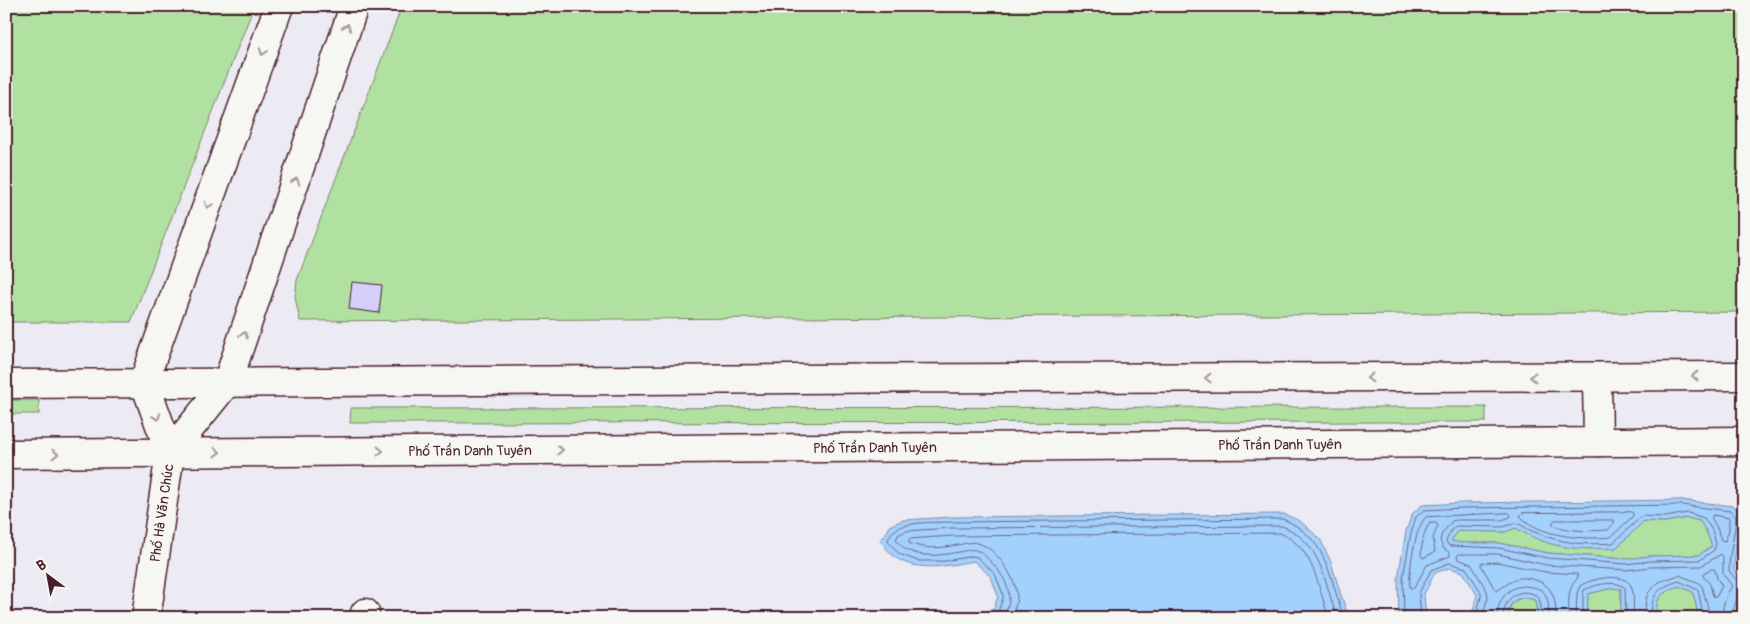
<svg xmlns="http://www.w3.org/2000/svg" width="1750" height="624" font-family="Pangolin,sans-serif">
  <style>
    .green { fill: #b1e1a1; stroke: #7e8066 }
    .water { fill: #a3d1fe; stroke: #7f8aaa; fill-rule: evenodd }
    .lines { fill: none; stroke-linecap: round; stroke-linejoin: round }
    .shore { stroke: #6e667f; stroke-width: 1 }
    .building { fill: #d5d0f9; stroke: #4a1f2b }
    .minor-casing { stroke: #4a1f2b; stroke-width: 31 }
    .tertiary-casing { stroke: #4a1f2b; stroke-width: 31 }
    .primary-casing { stroke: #4a1f2b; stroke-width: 31 }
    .minor { stroke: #f6f6f2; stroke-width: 28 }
    .tertiary { stroke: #f6f6f2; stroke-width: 28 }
    .primary { stroke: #f6f6f2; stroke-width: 28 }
    .oneway { stroke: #a99598 }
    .labels { text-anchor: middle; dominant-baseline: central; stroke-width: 5; stroke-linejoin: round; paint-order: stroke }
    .street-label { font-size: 14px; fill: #4a1f2b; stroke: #f6f6f2 }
  </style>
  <rect width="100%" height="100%" fill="#ecebf4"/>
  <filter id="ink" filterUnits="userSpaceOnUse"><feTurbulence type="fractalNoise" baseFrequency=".02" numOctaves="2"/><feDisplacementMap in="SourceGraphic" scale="10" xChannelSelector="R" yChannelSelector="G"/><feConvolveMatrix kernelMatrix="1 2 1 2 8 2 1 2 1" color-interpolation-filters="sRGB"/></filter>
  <g filter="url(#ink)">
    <g class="green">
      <path d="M6,6H254L131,322H6Z"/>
      <path d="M402,6H1744V312L300,321L295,297L297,280Z"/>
      <rect x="6" y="400" width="33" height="14"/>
      <path d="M1486,407V422L350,423L351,408Z"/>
      <path d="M1687,518L1700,521L1707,533L1712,546L1699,555L1650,556L1626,559L1548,553L1499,543H1462L1451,541L1457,531L1504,532L1516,528C1551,549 1576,550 1616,548L1644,521L1665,522Z"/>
      <path d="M1679,586L1693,592L1697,610V618H1655C1657,596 1659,594 1679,586Z"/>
      <path d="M1612,588L1621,589V618H1587L1588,594Z"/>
      <path d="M1744,594V618H1731L1737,598Z"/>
      <path d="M1524,597L1535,600L1538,618H1508C1508,606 1513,601 1524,597Z"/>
    </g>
    <g class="water">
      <path d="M1681,500L1734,506L1741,514C1740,534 1734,551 1734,571L1744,581V594L1737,598L1731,618H1697V610L1693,592L1679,586C1659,594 1657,596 1655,618H1621V589L1612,588L1588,594L1587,618H1538L1535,600C1519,595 1508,599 1508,618H1471L1477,595L1463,572L1449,568L1435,573L1424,594L1426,618H1399L1398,578L1406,531L1412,514L1422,505L1463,503ZM1687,518L1700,521L1707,533L1712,546L1699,555L1650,556L1626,559L1548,553L1499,543H1462L1451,541L1457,531L1505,532L1516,528C1551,549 1575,550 1616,548L1644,521L1665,522Z"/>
      <path d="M1284,514L1300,521L1320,539L1331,562L1340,592L1349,618H959L977,615L994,609L998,596L991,577L974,561C950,565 919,573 896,558C890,554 885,546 880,541L891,525L903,520L951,517Z"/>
    </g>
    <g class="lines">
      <g class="shore">
        <path d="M1631,512L1633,513V516L1611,537C1584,540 1540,537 1520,516L1522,513Z"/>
        <path d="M1509,513L1511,515L1510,517L1502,520H1457L1452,521L1442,534L1440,540L1443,548L1450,553V556L1427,565L1414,588H1410C1408,574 1415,526 1426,517Z"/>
        <path d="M1688,513L1704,518L1712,530L1716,544L1714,550L1700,560L1651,561L1626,564L1547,558L1499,548L1452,546L1448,545L1446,541L1452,529L1456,526L1503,527L1516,523C1523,525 1529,531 1537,533C1565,544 1583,545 1613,543L1642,516L1665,517Z"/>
        <path d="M1713,515L1729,518V530L1725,541L1721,540L1717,528L1712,519Z"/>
        <path d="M1555,520H1613L1615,522L1608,530C1590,531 1571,532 1553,525V522Z"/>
        <path d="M1430,523H1436L1438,525L1433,538L1435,552L1423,558L1421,555C1422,545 1423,531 1430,523Z"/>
        <path d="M1712,569L1715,570L1717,578L1722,586L1716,597L1713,596L1710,584L1703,576L1704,573Z"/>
        <path d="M984,618L998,612L1003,598V594L995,574L977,557L973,556L945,561H918L899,554L888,541C891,519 934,523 951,522L1283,519C1328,538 1329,577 1344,618"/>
        <path d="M1001,618C1018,599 1005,575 990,561C986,557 983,552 978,551C973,548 965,551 959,552C937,556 911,560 896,540L898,535L906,531L951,528L1282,526C1322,542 1324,581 1337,618"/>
        <path d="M1011,618C1014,611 1017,603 1017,596C1017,579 995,546 977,543C971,541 964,544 958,545C941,548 926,550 909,543V539L952,536L1280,533C1315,548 1317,586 1329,618"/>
        <path d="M1404,618L1403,578L1411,533L1416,517L1424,510L1463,508L1681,505L1731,511L1736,517C1735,535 1729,552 1729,571L1738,582L1744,584"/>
        <path d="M1421,618L1419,593L1431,570L1449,563L1466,568L1481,592V597L1475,618"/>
        <path d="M1482,618L1488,597L1487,591L1471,564L1458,559L1457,556L1459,554H1498L1546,565L1626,570L1651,567L1701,566L1721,554L1723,556V574L1732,586L1727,594L1720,618"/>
        <path d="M1497,618C1497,598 1511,582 1532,587C1537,588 1542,589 1545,594C1549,601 1549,611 1549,618"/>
        <path d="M1503,618C1503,597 1521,585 1539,597L1543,618"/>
        <path d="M1556,618C1556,601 1554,585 1535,580C1529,578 1523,577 1516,579C1508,582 1503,588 1496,591L1481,565V563L1497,562L1545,572L1577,574L1578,578C1566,589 1569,603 1569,618"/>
        <path d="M1576,618L1577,593L1580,586C1589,579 1625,571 1631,586C1635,595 1633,608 1633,618"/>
        <path d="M1583,618V594L1584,590C1594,585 1616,579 1625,588L1626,618"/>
        <path d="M1644,618L1646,600L1648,593L1659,582L1679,575L1697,582L1702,586L1708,608V618"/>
        <path d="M1651,618C1651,594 1657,588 1679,581L1698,590L1702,609V618"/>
      </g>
    </g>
    <path class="building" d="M352,282L382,285L379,313L349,309Z"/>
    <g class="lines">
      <g class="minor-casing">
        <g id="minor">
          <path d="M144,381L279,6"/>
          <path d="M228,381L354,6"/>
        </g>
      </g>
      <g class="tertiary-casing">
        <g id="tertiary">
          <path d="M144,381L170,453L146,618"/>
          <path d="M170,453L228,381"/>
          <path d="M365,618V613"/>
        </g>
      </g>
      <g class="primary-casing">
        <g id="primary">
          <path d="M1597,377L1598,442"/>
          <path d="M6,384C585,376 1165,380 1744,376"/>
          <path id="s1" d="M6,454L1744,441"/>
        </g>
      </g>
      <use href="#minor" class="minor"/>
      <use href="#tertiary" class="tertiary"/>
      <use href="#primary" class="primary"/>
    </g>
    <defs><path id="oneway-chevron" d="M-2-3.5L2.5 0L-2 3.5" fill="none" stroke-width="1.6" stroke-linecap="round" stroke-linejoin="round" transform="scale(1.25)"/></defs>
    <g class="oneway">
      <use href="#oneway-chevron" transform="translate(347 27) rotate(-71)"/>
      <use href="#oneway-chevron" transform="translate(263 52) rotate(110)"/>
      <use href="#oneway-chevron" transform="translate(296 181) rotate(-71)"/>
      <use href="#oneway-chevron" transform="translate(208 205) rotate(110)"/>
      <use href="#oneway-chevron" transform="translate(244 335) rotate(-71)"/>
      <use href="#oneway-chevron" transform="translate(1695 376) rotate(180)"/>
      <use href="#oneway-chevron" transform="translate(1533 377) rotate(179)"/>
      <use href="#oneway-chevron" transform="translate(1208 378) rotate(180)"/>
      <use href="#oneway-chevron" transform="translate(1370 378) rotate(180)"/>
      <use href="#oneway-chevron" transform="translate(157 417) rotate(70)"/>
      <use href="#oneway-chevron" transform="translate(560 450)"/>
      <use href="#oneway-chevron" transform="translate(380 451)"/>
      <use href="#oneway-chevron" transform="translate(217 452)"/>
      <use href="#oneway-chevron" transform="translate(55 454)"/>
    </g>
  </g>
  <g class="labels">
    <g class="street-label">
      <text stroke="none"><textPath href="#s1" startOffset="1274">Phố Trần Danh Tuyên</textPath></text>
      <text stroke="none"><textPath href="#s1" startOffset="869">Phố Trần Danh Tuyên</textPath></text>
      <text stroke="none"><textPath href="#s1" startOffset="464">Phố Trần Danh Tuyên</textPath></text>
      <text transform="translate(162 513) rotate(-82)">Phố Hà Văn Chúc</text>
    </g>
  </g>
  <rect width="1750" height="624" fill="none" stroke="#f6f6f2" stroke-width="25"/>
  <rect x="12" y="12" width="1725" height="599" fill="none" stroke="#4a1f2b" stroke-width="2" filter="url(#ink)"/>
  <g transform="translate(48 576) rotate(328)" stroke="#f6f6f2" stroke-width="4" paint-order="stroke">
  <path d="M0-4L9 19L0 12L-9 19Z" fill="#4a1f2b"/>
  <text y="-8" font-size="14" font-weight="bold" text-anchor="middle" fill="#4a1f2b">B</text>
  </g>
</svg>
